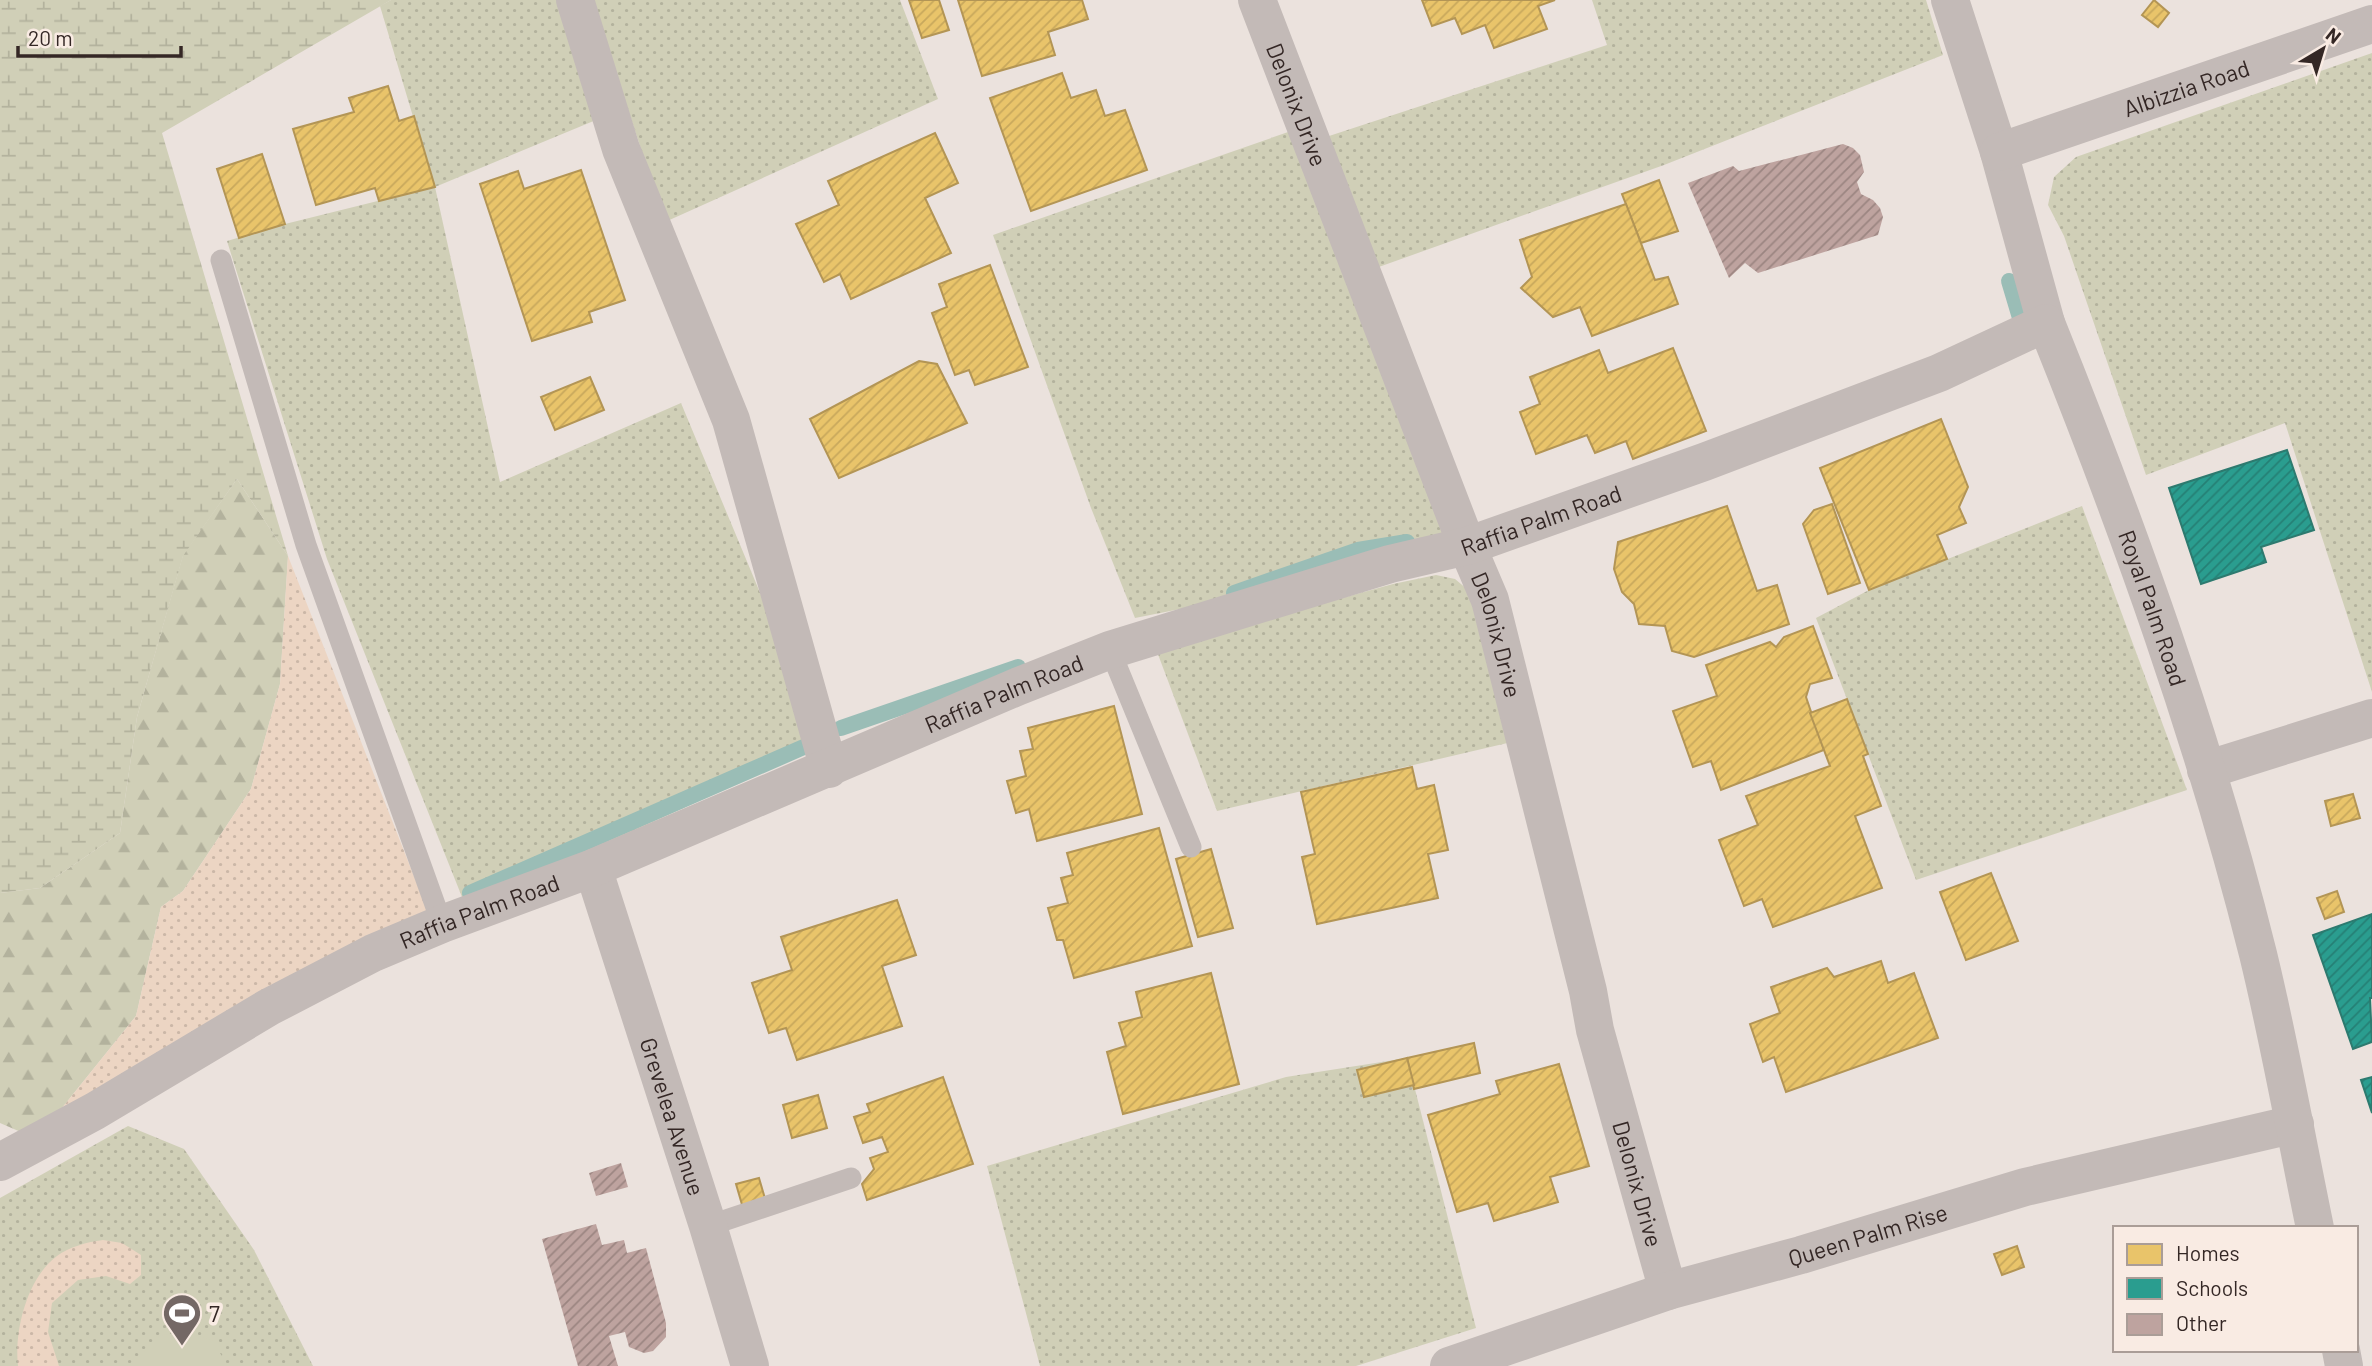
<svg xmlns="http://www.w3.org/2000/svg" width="2372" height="1366" font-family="Barlow,sans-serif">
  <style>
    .grass { fill: url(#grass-dots) }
    .forest { fill: url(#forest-firs) }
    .wetland { fill: url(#wetland-marsh) }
    .sand { fill: url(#sand-dots) }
    .pitch { fill: #d0cfb7 }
    .homes { fill: url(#homes-hatch); stroke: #b39555; stroke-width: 2 }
    .schools { fill: url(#schools-hatch); stroke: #2d7a6f; stroke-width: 2 }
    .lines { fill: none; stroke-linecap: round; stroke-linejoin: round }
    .stream { stroke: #9abdb6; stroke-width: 16 }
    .building { fill: url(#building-hatch) }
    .service { stroke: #c3bab7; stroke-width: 21 }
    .minor { stroke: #c3bab7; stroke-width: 38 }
    .tertiary { stroke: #c3bab7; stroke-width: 38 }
    .labels { text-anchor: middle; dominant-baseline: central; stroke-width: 7; stroke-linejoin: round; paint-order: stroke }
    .street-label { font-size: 23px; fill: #342725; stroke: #f9ebe3 }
    .poi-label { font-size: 23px; fill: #342725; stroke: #f9ebe3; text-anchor: start }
  </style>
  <defs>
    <pattern id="grass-dots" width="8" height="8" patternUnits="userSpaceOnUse" patternTransform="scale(1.75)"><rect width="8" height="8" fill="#d0cfb7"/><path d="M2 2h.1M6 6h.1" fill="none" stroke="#b3b29d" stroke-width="1.8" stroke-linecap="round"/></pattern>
    <pattern id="forest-firs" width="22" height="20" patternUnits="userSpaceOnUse" patternTransform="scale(1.75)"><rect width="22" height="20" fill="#d0cfb7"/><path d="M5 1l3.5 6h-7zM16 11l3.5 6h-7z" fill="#b3b29d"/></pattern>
    <pattern id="wetland-marsh" width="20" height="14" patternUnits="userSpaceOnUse" patternTransform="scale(1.75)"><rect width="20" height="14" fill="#d0cfb7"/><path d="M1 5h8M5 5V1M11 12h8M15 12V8" fill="none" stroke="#b3b29d"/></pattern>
    <pattern id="sand-dots" width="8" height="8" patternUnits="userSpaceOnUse" patternTransform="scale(1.75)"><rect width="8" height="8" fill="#ecd5c3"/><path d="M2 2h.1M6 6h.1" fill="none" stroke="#cbb7a7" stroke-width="1.8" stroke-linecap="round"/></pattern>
    <pattern id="homes-hatch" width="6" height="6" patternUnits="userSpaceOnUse" patternTransform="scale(1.75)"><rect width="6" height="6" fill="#e9c46a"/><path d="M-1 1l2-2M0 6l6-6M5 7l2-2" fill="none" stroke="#c8a85c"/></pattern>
    <pattern id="schools-hatch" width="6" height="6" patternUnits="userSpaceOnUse" patternTransform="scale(1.75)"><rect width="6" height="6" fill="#2a9d8f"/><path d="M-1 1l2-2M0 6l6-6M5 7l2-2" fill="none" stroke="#258075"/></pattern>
    <pattern id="building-hatch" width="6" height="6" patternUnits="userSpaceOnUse" patternTransform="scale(1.75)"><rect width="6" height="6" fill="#bea39f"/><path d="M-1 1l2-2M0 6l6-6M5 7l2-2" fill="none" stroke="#9b8581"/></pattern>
  </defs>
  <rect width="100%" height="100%" fill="#ebe2dd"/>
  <g class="grass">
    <path d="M391,0H558L596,120L435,187L500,482L681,403L798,684L805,740L795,757L466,907L327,559L227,241L285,224L434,187L380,6Z"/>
    <path d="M592,0H900L938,99L665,222Z"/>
    <path d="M1592,0H1926L1943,55L1664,165L1376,268L1326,137L1607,45Z"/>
    <path d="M2372,53V692L2285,423L2146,475L2064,236L2048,205L2054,177L2076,157Z"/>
    <path d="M1294,130L1447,541L1276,590L1135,618L1091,508L993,235Z"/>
    <path d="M2082,506L2187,790L1916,880L1816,618L1869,590Z"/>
    <path d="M1436,575L1455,579L1474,595L1516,741L1217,811L1156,649L1393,584Z"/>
    <path d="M1407,1058L1476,1328L1356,1366H1040L987,1166L1286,1077Z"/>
    <path d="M128,1126L184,1149L254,1250L313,1366H0V1198Z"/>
  </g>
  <path class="forest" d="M237,479L288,556L280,684L251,789L183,891L161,907L136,1016L37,1139L0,1123V893L40,888L120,833L137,717L183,555Z"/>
  <path class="wetland" d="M0,0H391L162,133L288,556L237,479L183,556L137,717L120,833L40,888L0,893Z"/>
  <g class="sand">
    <path d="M288,556L430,917L37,1139L136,1016L161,907L183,891L251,789L280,684Z"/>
    <path d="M103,1240L122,1243L141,1255V1275L130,1284L106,1276L78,1280L52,1303L48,1332L59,1366H18C14,1331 27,1278 57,1256C69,1247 87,1242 103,1240Z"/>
  </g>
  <path class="pitch" d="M185,1331L212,1340L228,1366H131L159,1336Z"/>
  <g class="homes">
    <path d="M909,0H939L949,30L922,38Z"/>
    <path d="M958,0H1082L1088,19L1048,32L1055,55L982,76Z"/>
    <path d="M1422,0H1555L1538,6L1547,29L1494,48L1485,25L1462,34L1455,18L1432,26Z"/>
    <path d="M2154,0L2169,13L2158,27L2142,15Z"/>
    <path d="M1062,73L1071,98L1096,90L1105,116L1125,110L1147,170L1031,211L990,98Z"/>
    <path d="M388,86L399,121L414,116L435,187L379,201L375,188L316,205L293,129L354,112L349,98Z"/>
    <path d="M935,133L958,183L925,198L951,253L851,299L840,274L824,282L796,224L839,205L828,181Z"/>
    <path d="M262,154L285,224L239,238L217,169Z"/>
    <path d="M581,170L625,300L589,312L592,322L532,341L480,184L518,171L524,189Z"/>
    <path d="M1659,180L1678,231L1641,243L1622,194Z"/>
    <path d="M1626,204L1655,280L1668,277L1678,304L1592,336L1580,307L1553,317L1521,288L1532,277L1520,240Z"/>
    <path d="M990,265L1028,367L975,385L969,370L955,375L932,313L947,307L939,284Z"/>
    <path d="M1673,348L1706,431L1633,459L1626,441L1595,453L1587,435L1536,454L1520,412L1540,404L1530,377L1599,350L1608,373Z"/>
    <path d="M919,361L937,364L967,423L839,478L810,419Z"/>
    <path d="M590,377L604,410L555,430L541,397Z"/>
    <path d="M1941,419L1968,487L1959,507L1966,523L1937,535L1947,559L1869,590L1820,468Z"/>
    <path d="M1832,504L1860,583L1828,594L1803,524L1814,510Z"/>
    <path d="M1727,506L1757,591L1777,585L1789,624L1694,657L1672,651L1665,626L1639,624L1634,604L1622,592L1614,569L1618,542Z"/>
    <path d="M1813,626L1832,678L1810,684L1806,697L1824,750L1721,790L1711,761L1693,767L1673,711L1717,696L1706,665L1770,642L1776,647L1784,637Z"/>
    <path d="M1847,699L1868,754L1863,756L1881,806L1855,816L1882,888L1773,927L1762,899L1744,906L1719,840L1758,825L1746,796L1830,766L1810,713Z"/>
    <path d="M1114,706L1142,814L1037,841L1029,809L1016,813L1007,781L1026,776L1020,751L1033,749L1028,728Z"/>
    <path d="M1412,767L1417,789L1434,785L1448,850L1428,854L1438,898L1317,924L1302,857L1315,854L1301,792Z"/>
    <path d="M2353,794L2360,818L2331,826L2325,801Z"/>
    <path d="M1159,828L1192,946L1074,978L1063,940H1057L1048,908L1068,903L1061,878L1073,875L1067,853Z"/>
    <path d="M1211,849L1233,928L1198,937L1176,859Z"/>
    <path d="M1991,873L2018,941L1966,960L1940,892Z"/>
    <path d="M2337,891L2344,912L2325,919L2317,898Z"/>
    <path d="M897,900L916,955L882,966L902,1026L797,1060L786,1028L769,1033L752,983L792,970L781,937Z"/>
    <path d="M1881,961L1888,983L1914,973L1938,1038L1786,1092L1774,1057L1763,1062L1750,1024L1780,1013L1771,987L1827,968L1834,977Z"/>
    <path d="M1211,973L1239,1084L1123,1114L1107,1052L1126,1046L1119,1023L1142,1017L1136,992Z"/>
    <path d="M1474,1043L1480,1073L1414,1089L1407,1058Z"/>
    <path d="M1407,1058L1414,1085L1364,1097L1357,1070Z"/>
    <path d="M1559,1064L1589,1166L1550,1177L1558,1202L1494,1221L1488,1203L1457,1212L1428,1115L1500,1094L1496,1081Z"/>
    <path d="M943,1077L973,1164L867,1200L862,1184L874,1169L870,1158L888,1152L882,1137L863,1143L854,1117L870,1112L867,1104Z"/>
    <path d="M818,1095L827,1128L792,1138L783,1105Z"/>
    <path d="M759,1178L766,1202L743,1208L736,1184Z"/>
    <path d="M2017,1246L2024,1267L2002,1275L1994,1254Z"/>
  </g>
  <g class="schools">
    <path d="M2287,450L2314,530L2261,547L2266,562L2201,584L2169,488Z"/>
    <path d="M2372,914V998H2370L2372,1042L2353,1049L2313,935Z"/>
    <path d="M2372,1077V1113L2361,1080Z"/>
  </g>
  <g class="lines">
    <g class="stream">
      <path d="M2009,281L2023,328L2018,330"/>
      <path d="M1234,593L1358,550L1407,542"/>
      <path d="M841,728L1018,667"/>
      <path d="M470,893L806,746"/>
    </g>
  </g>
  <g class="building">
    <path d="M1843,144L1853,148L1860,155L1864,172L1857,182L1861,194L1873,200L1880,208L1883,217L1878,235L1758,273L1745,263L1729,278L1688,183L1733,166L1739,171Z"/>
    <path d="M621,1163L628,1187L596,1196L589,1173Z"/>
    <path d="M596,1224L602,1245L624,1240L627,1253L646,1248L666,1323V1337L653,1351L644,1353L629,1347L625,1332L609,1336L618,1366H578L542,1239Z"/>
  </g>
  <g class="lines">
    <g class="service">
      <path d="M221,260L306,545L442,924"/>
      <path d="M1110,650L1191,847"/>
      <path d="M708,1226L851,1178"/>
    </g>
    <g class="minor">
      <path d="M575,0L621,149L731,420L829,769"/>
      <path id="s1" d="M1257,0L1467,546L1490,600L1588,991L1595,1030L1668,1291"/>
      <path d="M1950,0L1999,152L2046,323"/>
      <path id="s2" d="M1999,152L2372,24"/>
      <path d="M2206,770L2372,718"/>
      <path id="s3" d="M593,868L708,1226L750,1366"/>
      <path id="s4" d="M1449,1366L1668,1291L1801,1255L2025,1187L2295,1124"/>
    </g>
    <g class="tertiary">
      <path id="s5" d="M0,1162L95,1111L269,1007L373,953L442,924L593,868L1019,686L1110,650L1390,564L1467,546L1704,462L1939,373L2046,323C2129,529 2204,738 2258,954C2280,1044 2296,1136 2315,1228"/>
      <path d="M2341,1350L2344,1366"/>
    </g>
  </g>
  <defs>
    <g id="stadium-pin" transform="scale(2.0125)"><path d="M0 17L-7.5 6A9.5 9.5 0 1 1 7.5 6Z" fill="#746865" stroke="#f9ebe3"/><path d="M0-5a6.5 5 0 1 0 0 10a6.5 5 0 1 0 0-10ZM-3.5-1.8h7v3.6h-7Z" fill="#fff"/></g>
  </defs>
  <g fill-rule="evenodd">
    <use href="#stadium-pin" x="182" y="1313"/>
  </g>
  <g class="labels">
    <g class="street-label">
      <text stroke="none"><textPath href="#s2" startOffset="198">Albizzia Road</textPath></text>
      <text stroke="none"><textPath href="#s1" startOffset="112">Delonix Drive</textPath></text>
      <text stroke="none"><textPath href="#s5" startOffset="1675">Raffia Palm Road</textPath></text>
      <text stroke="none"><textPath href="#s5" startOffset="2522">Royal Palm Road</textPath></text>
      <text stroke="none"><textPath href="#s1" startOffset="679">Delonix Drive</textPath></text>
      <text stroke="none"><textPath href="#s5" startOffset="1110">Raffia Palm Road</textPath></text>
      <text stroke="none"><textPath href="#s5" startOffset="542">Raffia Palm Road</textPath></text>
      <text stroke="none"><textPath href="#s3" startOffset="261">Grevelea Avenue</textPath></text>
      <text stroke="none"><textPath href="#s1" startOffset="1246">Delonix Drive</textPath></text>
      <text stroke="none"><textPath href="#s4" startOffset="439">Queen Palm Rise</textPath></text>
    </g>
    <g class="poi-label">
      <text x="209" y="1313">7</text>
    </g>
  </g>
  <rect x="2113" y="1226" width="245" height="126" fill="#f9ebe3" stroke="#aa9d97" stroke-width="2"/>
  <rect x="2127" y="1244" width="35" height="21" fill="#e9c46a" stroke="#aa9d97" stroke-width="2"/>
  <text x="2176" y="1261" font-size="21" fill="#342725">Homes</text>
  <rect x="2127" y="1278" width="35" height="21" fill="#2a9d8f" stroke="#aa9d97" stroke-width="2"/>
  <text x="2176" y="1296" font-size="21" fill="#342725">Schools</text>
  <rect x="2127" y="1314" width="35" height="21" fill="#bea39f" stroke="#aa9d97" stroke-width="2"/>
  <text x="2176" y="1331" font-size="21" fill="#342725">Other</text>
  <g transform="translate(2323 49) rotate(38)" stroke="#f9ebe3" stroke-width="5" paint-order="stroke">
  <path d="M0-5L12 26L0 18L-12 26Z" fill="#342725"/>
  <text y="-10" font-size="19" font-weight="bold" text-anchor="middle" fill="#342725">N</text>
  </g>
  <path d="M18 46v10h163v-10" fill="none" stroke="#342725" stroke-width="3.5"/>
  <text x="28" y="46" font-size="21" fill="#342725" stroke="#f9ebe3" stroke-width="5" paint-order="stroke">20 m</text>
</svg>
